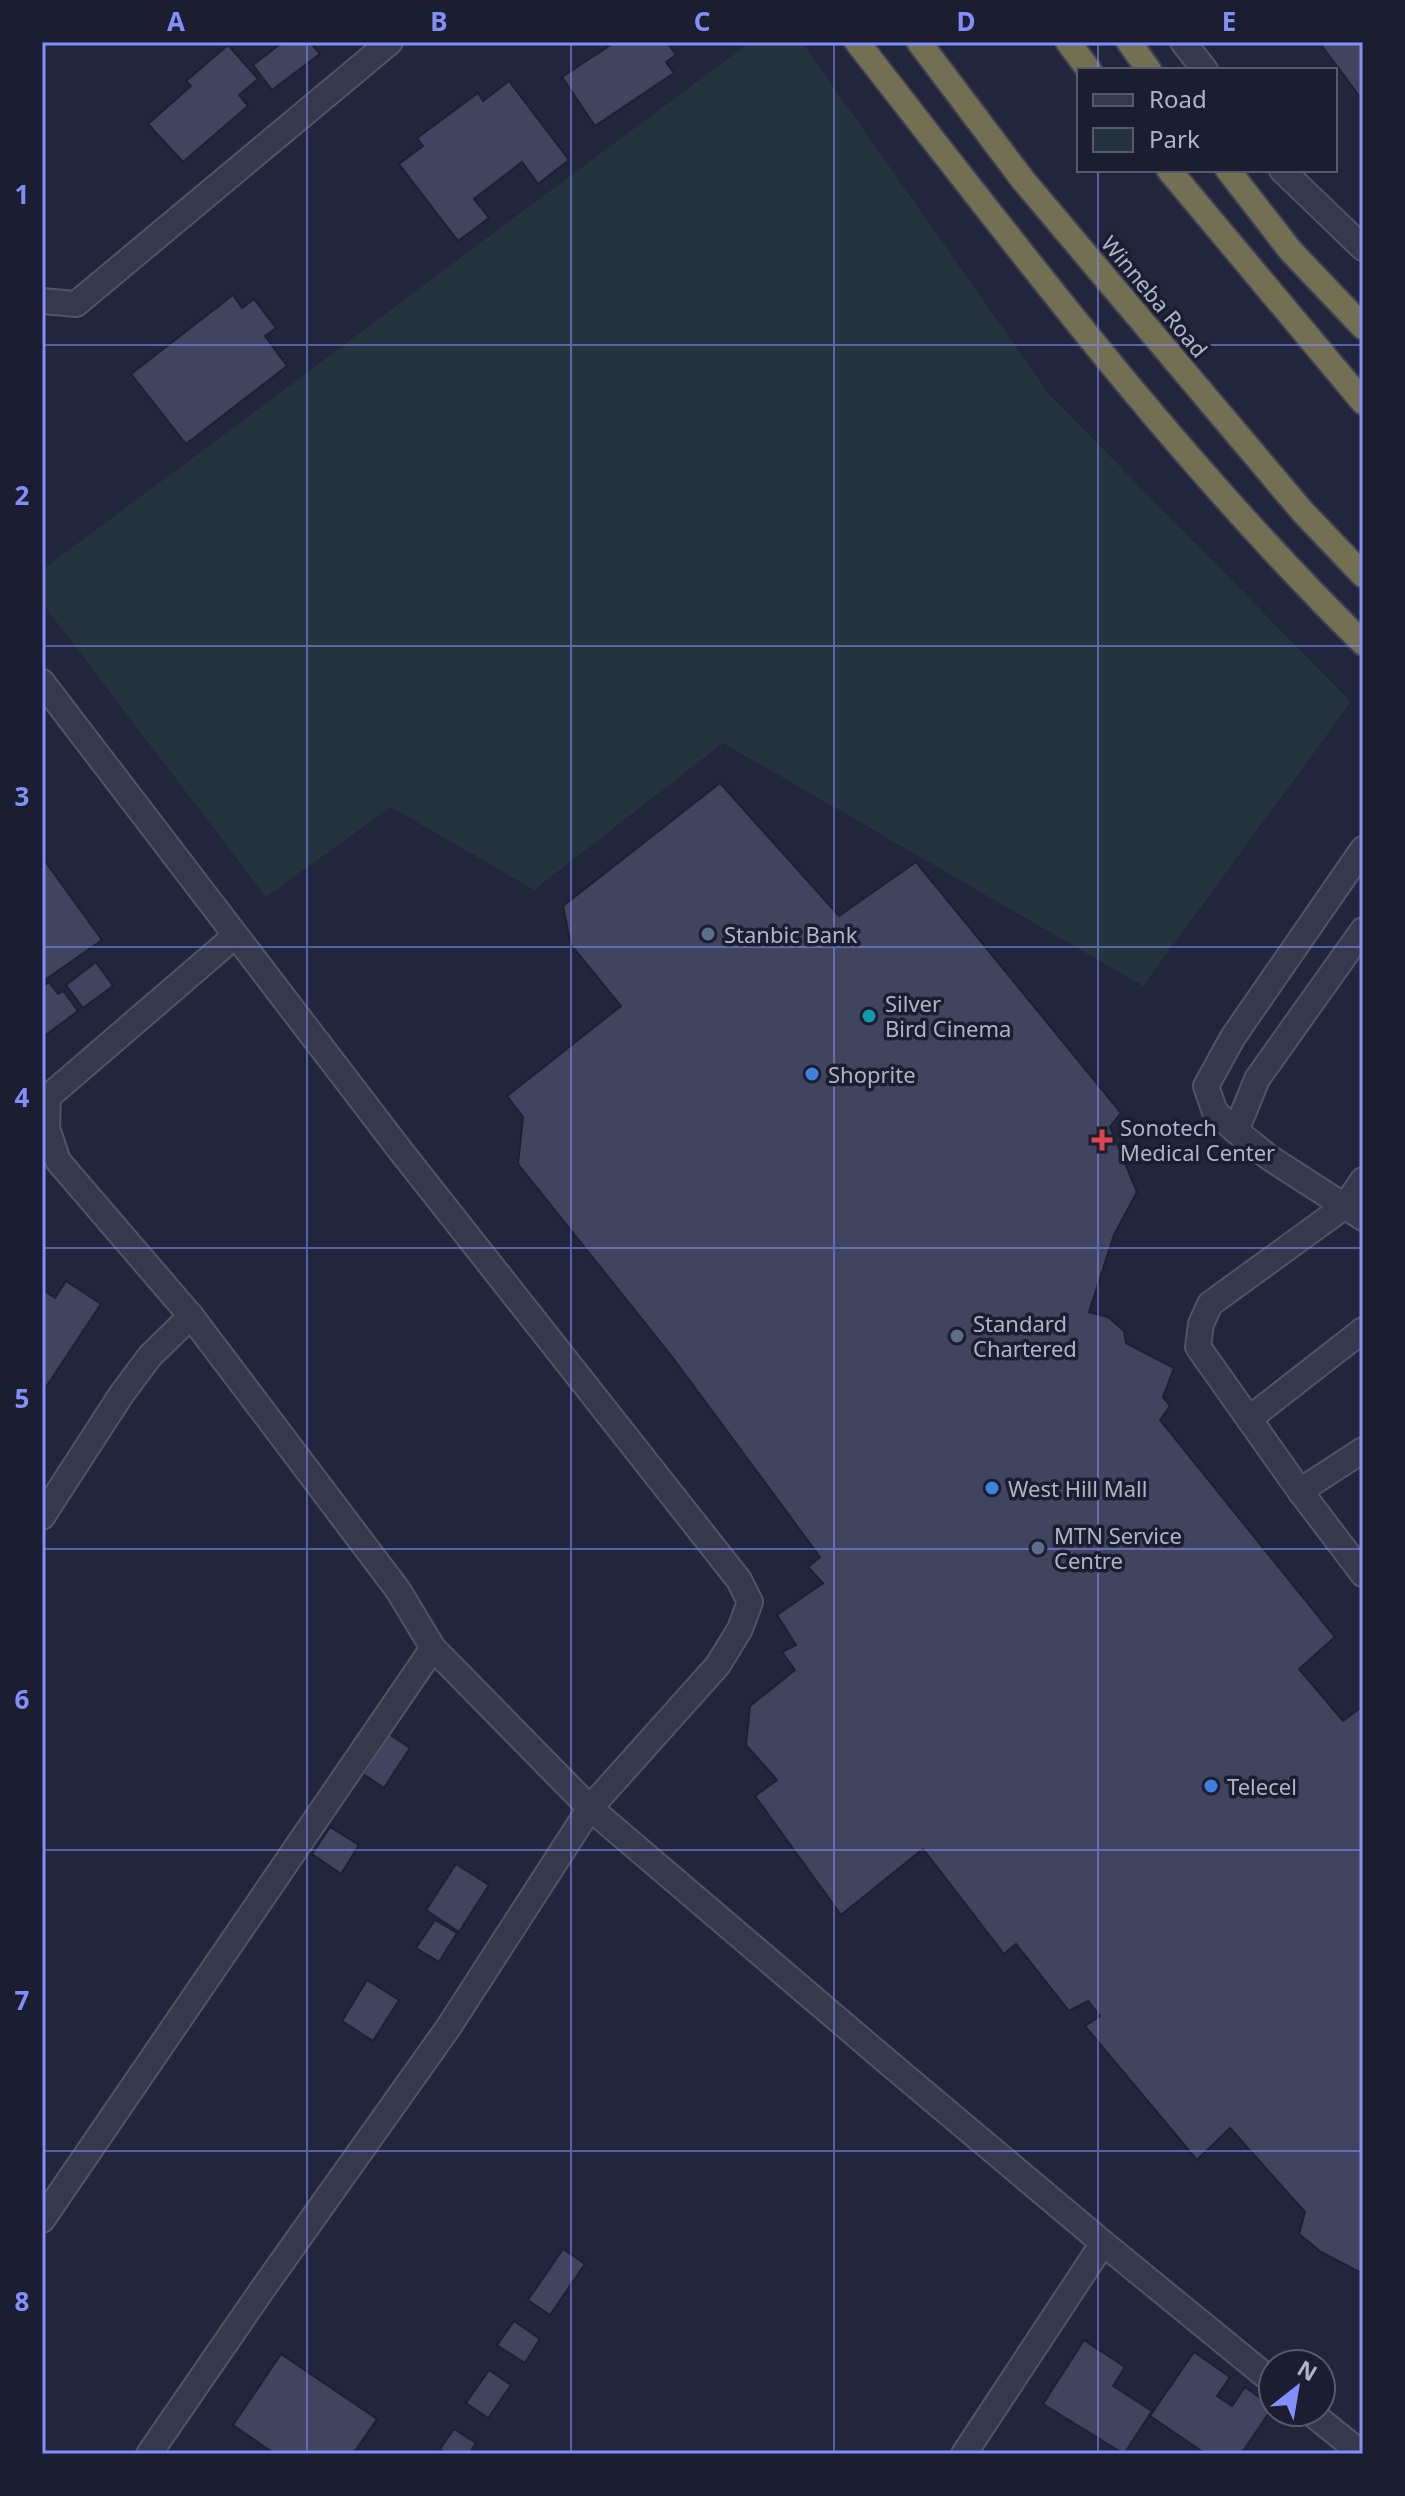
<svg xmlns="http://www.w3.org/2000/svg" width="1405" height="2496" font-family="'Noto Sans',sans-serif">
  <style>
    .green { fill: #24333d }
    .building { fill: #40445e; stroke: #1d2033; stroke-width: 2 }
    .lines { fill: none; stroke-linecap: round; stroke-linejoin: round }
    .minor-casing { stroke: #515367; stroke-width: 28 }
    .highway-casing { stroke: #3e4054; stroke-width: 28 }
    .minor { stroke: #36394c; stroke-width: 24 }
    .highway { stroke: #736f52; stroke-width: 24 }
    .grid { fill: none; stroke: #828ffb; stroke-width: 2; stroke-opacity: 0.55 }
    .service-dot { fill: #5c6f8a; stroke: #1b1e31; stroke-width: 3 }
    .culture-dot { fill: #0f9aa8; stroke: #1b1e31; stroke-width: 3 }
    .shop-dot { fill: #3f7fe0; stroke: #1b1e31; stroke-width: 3 }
    .health-dot { fill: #e0444e; stroke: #1b1e31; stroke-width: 3 }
    .labels { text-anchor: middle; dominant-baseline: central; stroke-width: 7; stroke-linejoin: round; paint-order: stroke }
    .street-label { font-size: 22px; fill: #b1b3c8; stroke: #1b1e31 }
    .poi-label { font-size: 22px; fill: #b1b3c8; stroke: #1b1e31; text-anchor: start }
    .neatline { fill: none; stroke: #828ffb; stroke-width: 3 }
    .grid-label { font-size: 26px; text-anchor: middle; font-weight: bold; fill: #828ffb }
  </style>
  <rect width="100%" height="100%" fill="#22263c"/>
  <path class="green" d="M750,42H802L1049,394L1351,702L1143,986L723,743L534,890L391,807L266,897L42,603V570Z"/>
  <g class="building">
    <path d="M283,42H310L320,54L272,90L253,65Z"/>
    <path d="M615,42H667L676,55L666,62L674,73L595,126L562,77Z"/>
    <path d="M1319,42H1363V101Z"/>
    <path d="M228,45L258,79L239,95L248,106L183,162L148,124L191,86L186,81Z"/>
    <path d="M509,81L569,160L538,184L522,162L474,199L489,218L458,241L399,164L423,146L417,138L478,93L483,101Z"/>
    <path d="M233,295L242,308L254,299L276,328L265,336L287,366L186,444L131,374Z"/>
    <path d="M720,783L839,916L916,862L1121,1113L1110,1127L1137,1192L1114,1235L1089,1312L1108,1317L1124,1331L1126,1343L1174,1368L1163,1397L1170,1406L1160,1420L1335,1637L1299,1669L1343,1721L1363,1706V2274L1321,2252L1299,2234L1305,2212L1230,2128L1197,2160L1085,2026L1100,2016L1088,2001L1069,2011L1016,1944L1004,1954L923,1849L841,1915L755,1796L777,1780L746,1745L750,1706L795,1670L782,1652L796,1645L777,1615L823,1583L808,1567L820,1557L673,1358L518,1164L523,1117L507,1096L621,1006L571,945L563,906Z"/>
    <path d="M42,857L102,940L42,982Z"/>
    <path d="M96,962L113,986L83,1008L66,985Z"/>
    <path d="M49,982L58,994L63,991L78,1011L43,1037L42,987Z"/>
    <path d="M66,1281L101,1304L42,1393V1289L55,1298Z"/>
    <path d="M389,1734L410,1748L384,1788L363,1774Z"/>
    <path d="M330,1827L359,1845L341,1874L312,1854Z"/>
    <path d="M456,1864L489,1885L459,1932L426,1910Z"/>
    <path d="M435,1920L457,1933L439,1962L416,1948Z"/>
    <path d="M367,1980L399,2000L373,2041L342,2021Z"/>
    <path d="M563,2249L585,2264L550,2315L528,2300Z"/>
    <path d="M514,2321L540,2339L525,2363L497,2345Z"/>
    <path d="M1084,2340L1125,2367L1113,2386L1152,2411L1124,2454L1043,2404Z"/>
    <path d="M1194,2352L1230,2377L1217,2396L1232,2406L1245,2387L1273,2407L1241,2454H1206L1150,2416Z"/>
    <path d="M281,2354L377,2419L353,2454H275L233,2425Z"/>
    <path d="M489,2370L511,2385L488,2418L466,2403Z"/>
    <path d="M454,2429L476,2443L469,2454H447L440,2449Z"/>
  </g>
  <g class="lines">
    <g class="minor-casing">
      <g id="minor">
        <path d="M1183,42L1205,70"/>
        <path d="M1282,170L1363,248"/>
        <path d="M42,301L76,304L390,42"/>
        <path d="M42,682L400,1150L739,1580L750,1602L740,1629L718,1665L590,1808L448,2028L262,2290L149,2454"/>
        <path d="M1363,849L1233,1037L1206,1086L1215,1112L1236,1131L1270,1158L1363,1218"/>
        <path d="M235,936L48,1097L47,1128L58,1161L191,1316L398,1590L433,1648L590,1808L883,2058L1103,2243L1273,2382"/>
        <path d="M1236,1131L1257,1079L1363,930"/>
        <path d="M1363,1180L1345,1206L1210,1304L1201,1324L1198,1347L1300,1491L1363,1574"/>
        <path d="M1249,1419L1363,1330"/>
        <path d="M1300,1491L1363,1450"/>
        <path d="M42,1517L121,1395L150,1356L191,1316"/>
        <path d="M42,2220L433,1648"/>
        <path d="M1310,2412L1362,2454"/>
        <path d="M964,2454L1103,2243"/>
      </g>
    </g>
    <g class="highway-casing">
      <g id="highway">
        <path d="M857,42C1018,248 1176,459 1363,643"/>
        <path d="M919,42L1023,180L1302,511L1363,575"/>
        <path d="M1068,42L1089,70"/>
        <path d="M1129,42L1149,70"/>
        <path d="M1169,170L1363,402"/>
        <path d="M1228,170L1290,250L1363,327"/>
      </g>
    </g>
    <use href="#minor" class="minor"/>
    <use href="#highway" class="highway"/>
  </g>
  <path class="grid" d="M307,42V2454M571,42V2454M834,42V2454M1098,42V70M1098,170V2454M42,345H1363M42,646H1363M42,947H1363M42,1248H1363M42,1549H1363M42,1850H1363M42,2151H1363"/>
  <g class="service-dot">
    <circle cx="708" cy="934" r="8"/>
    <circle cx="957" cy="1336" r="8"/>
    <circle cx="1038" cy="1548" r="8"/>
  </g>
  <circle class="culture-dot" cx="869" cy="1016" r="8"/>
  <g class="shop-dot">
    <circle cx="812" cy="1074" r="8"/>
    <circle cx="992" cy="1488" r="8"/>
    <circle cx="1211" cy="1786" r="8"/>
  </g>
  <path class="health-dot" d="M1098 1128h8v8h8v8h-8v8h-8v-8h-8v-8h8z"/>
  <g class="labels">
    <g class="street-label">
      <text transform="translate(1155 296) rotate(50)">Winneba Road</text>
    </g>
    <g class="poi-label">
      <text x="724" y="934">Stanbic Bank</text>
      <text x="885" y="1003">Silver<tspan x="885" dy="25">Bird Cinema</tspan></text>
      <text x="828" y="1074">Shoprite</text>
      <text x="1120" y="1127">Sonotech<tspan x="1120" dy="25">Medical Center</tspan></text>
      <text x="973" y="1323">Standard<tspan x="973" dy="25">Chartered</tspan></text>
      <text x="1008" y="1488">West Hill Mall</text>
      <text x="1054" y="1535">MTN Service<tspan x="1054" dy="25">Centre</tspan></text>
      <text x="1227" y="1786">Telecel</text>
    </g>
  </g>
  <rect width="1405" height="2496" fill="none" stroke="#1b1e31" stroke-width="88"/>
  <rect x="1077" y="68" width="260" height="104" fill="#1b1e31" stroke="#575a6d" stroke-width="2"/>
  <rect x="1093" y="94" width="40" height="12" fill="#36394c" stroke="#575a6d" stroke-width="2"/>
  <text x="1149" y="108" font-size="24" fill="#b1b3c8">Road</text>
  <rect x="1093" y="128" width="40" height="24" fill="#24333d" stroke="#575a6d" stroke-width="2"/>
  <text x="1149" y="148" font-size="24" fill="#b1b3c8">Park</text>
  <g transform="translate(1297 2388) rotate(31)"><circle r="38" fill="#1b1e31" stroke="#575a6d" stroke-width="2"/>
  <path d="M0-6L14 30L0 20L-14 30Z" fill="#828ffb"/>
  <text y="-12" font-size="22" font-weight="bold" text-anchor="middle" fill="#b1b3c8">N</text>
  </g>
  <rect x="44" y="44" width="1317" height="2408" class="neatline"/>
  <g class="grid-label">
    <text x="176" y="31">A</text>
    <text x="439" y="31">B</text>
    <text x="702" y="31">C</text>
    <text x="966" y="31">D</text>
    <text x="1229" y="31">E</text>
    <text x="22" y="204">1</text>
    <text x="22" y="505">2</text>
    <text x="22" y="806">3</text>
    <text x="22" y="1107">4</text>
    <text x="22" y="1408">5</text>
    <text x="22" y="1709">6</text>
    <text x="22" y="2010">7</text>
    <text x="22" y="2311">8</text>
  </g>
</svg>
